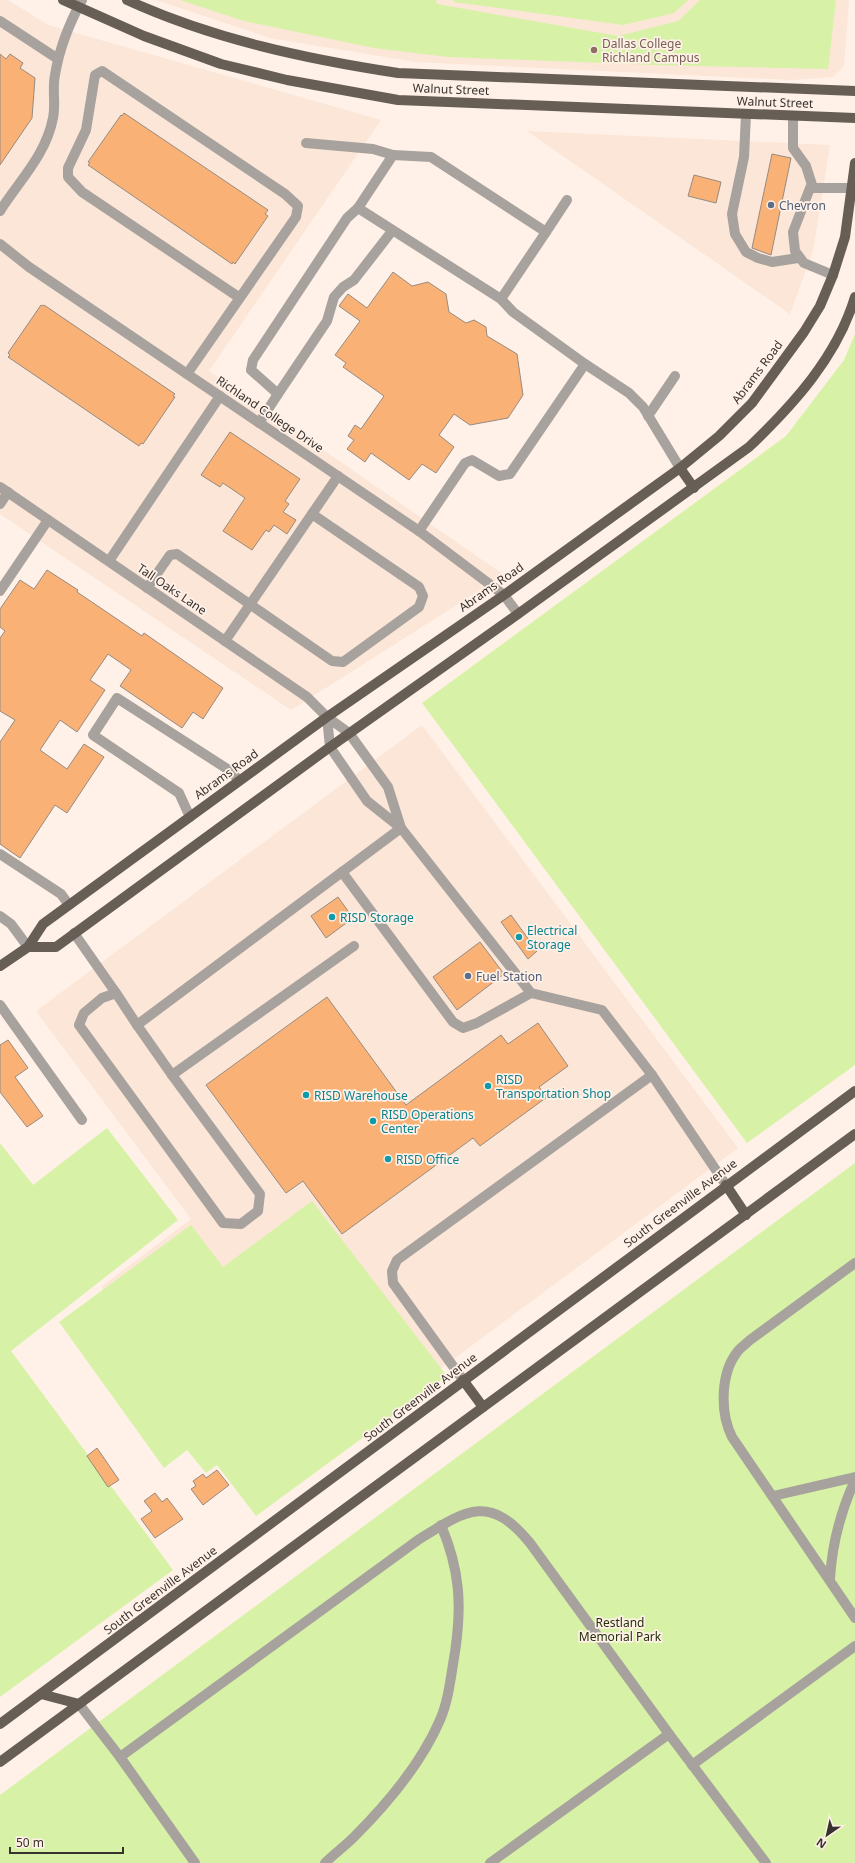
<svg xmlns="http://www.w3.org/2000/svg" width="855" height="1863" font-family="'Noto Sans',sans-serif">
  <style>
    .built { fill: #fbe6d7 }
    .green { fill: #d7f2a6 }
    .building { fill: #f9b176; stroke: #978b81 }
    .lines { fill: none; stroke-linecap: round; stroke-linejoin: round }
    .minor { stroke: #a7a29d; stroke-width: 10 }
    .major { stroke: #675f56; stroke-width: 10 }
    .education-dot { fill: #8d6e63; stroke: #fff1e7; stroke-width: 1.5 }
    .service-dot { fill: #5c6f8a; stroke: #fff1e7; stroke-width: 1.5 }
    .culture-dot { fill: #0f9aa8; stroke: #fff1e7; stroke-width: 1.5 }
    .labels { text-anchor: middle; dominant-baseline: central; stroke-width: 3.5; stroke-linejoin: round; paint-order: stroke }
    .education-label { font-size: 12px; fill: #785e54; stroke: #fff1e7; text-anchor: start }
    .street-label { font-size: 12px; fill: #38322f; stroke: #fff1e7 }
    .service-label { font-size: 12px; fill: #4e5e75; stroke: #fff1e7; text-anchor: start }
    .culture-label { font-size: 12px; fill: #0d838f; stroke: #fff1e7; text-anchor: start }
    .park-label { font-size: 12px; fill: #242f0c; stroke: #fff1e7 }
  </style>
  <rect width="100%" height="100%" fill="#fff1e7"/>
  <g class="built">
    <path d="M0,0H8L48,25L381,120L209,371L504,575L291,710L0,514Z"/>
    <path d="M156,0H849L844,66L833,77L792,80L415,62L270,38Z"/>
    <path d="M527,131L830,145L813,251L790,314Z"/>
    <path d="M422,725L738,1148L261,1502L101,1287L191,1219L36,1011Z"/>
  </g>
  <g class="green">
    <path d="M180,0H436L437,4L618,36L678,21L700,0H836L828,69L654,65L448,57L374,48L244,21Z"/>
    <path d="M453,0H688L674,13L623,25L454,2Z"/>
    <path d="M855,334V1065L747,1143L422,703L786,436L844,360Z"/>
    <path d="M107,1128L178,1220L11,1351L173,1570L0,1697V1143L33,1185Z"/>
    <path d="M855,1163V1863H0V1795Z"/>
    <path d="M312,1201L447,1376L256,1516L217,1465L206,1473L187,1450L164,1468L59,1322L191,1225L223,1267Z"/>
  </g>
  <g class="building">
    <path d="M0,54L6,59L10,54L23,63L20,68L35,78L32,118L0,165Z"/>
    <path d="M124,113L268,210L265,214L268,216L235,264L233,262L232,264L88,165L90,163L88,162L121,115L122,116Z"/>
    <path d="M772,154L791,158L771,255L752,248Z"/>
    <path d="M694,175L721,182L716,203L688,196Z"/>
    <path d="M393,272L412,286L428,282L446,294L449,312L466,323L474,320L486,327L487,336L517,354L523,395L508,418L470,425L454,414L439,435L454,447L436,473L422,464L409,480L371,453L365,462L347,449L354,440L348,436L355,425L361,429L384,396L343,367L346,363L335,355L360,321L339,306L348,294L367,308Z"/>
    <path d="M41,305L43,306L44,305L175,394L173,396L175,397L143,444L141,443L139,446L8,357L10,355L8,353Z"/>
    <path d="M230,432L300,479L285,501L289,504L283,512L296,520L287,534L274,525L269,532L266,530L252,550L223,531L245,498L223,483L220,487L201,475Z"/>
    <path d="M47,570L78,590L77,592L142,636L144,633L223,688L203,719L193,712L182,728L120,686L131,670L108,654L90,680L105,690L77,732L60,720L40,750L67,769L84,744L104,757L67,813L55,805L20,858L0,844V742L15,720L0,711V638L5,631L0,627V609L20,580L34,589Z"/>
    <path d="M338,897L353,918L326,938L311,916Z"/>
    <path d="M511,915L537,951L528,959L501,922Z"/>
    <path d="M480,942L504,974L457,1010L433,977Z"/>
    <path d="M327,997L406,1105L501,1035L508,1044L538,1023L568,1066L539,1087L547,1097L480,1146L473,1138L342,1234L303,1181L286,1193L206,1085Z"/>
    <path d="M8,1040L28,1068L15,1077L43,1116L27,1127L0,1092V1045Z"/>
    <path d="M97,1448L119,1480L108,1487L87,1456Z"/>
    <path d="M217,1470L229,1485L203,1505L191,1489L196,1486L193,1481L203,1474L206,1478Z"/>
    <path d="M155,1493L162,1502L167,1498L183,1519L155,1538L141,1519L152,1511L144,1501Z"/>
  </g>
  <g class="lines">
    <g class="minor">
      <path d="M0,21L58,59"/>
      <path d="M746,114L744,157L732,214L735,234L746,252L758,258L772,262L798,258"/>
      <path d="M793,116V148L806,166L813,188"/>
      <path d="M306,143L373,149L393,155"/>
      <path d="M358,208L393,155L431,157L546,232L501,299"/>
      <path d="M0,211C19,181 46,155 53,118C56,104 52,89 55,75C59,50 70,22 82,0"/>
      <path d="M546,232L567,200"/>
      <path d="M0,244L29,267L419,531L504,595L518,614"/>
      <path d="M833,275L804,263L795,251L793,232L810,188H853"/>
      <path d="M187,374L296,217L298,206L285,194L102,71L95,75L86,130L68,168V177L82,192L240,298"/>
      <path d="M278,394L327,321L334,297L343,287L354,280L392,231"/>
      <path d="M648,416L675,376"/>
      <path d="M259,423L278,394L251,370L253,360L347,218L358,208L501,299L513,312L585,364"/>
      <path d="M0,487L307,697L327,717L349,733L388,787L401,828"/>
      <path d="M0,504L8,492"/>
      <path d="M419,531L465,463L472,460L499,476L510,474L585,364L629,393L643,407L680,468"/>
      <path d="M109,561L220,396"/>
      <path d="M147,588L170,555L177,554L332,661L343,662L419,607L423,596L419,587L312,514"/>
      <path d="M0,591L48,520"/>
      <path d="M225,641L338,476"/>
      <path d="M327,717L330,747L367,801L401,828L531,993L602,1010L652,1075L726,1185"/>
      <path d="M190,817L179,793L93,735L117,698L232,772L239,781"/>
      <path d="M0,854L61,894L69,905"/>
      <path d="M342,872L453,1022L463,1028L477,1023L531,993"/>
      <path d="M0,916L11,924L28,947"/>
      <path d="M74,933L116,993"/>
      <path d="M354,946L172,1075L260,1194L258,1211L241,1224L223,1223L79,1025L84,1013L102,998L116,993L137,1025L401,828"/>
      <path d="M0,1005L82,1120"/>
      <path d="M137,1025L172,1075"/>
      <path d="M855,1263L750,1340C746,1344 741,1347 738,1351C720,1373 720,1413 732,1437L855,1618"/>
      <path d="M463,1380L393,1283L392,1271L397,1260L652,1075"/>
      <path d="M773,1496L855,1477"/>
      <path d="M830,1579C832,1543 840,1513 855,1480"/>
      <path d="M79,1704L120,1757L195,1863"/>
      <path d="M120,1757L418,1540C466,1510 489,1493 530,1543L669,1734L766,1863"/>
      <path d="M692,1765L855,1646"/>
      <path d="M325,1863C334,1854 345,1846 354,1837C386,1805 422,1762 440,1720C449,1699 451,1675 455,1652C462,1605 460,1570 441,1525"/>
      <path d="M490,1863L669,1734"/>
    </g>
    <g class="major">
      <path d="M63,0L144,36L221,64L287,80L398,100L855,118"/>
      <path d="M127,0C212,39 306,59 398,73L855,91"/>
      <path d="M680,468L694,488"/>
      <path d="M28,947H56L330,747L518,614L749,447C793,405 837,357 855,297"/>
      <path d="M0,966L28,947L43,924L327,717L504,595L680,468L719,436L752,403L804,332L820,306L833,275L845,237L855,163"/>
      <path d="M726,1185L746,1215"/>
      <path d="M463,1380L483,1407"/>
      <path d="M41,1694L79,1704"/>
      <path d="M0,1724L855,1091"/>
      <path d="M0,1762L855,1134"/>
    </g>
  </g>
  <circle class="education-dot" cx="594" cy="50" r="4"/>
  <g class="service-dot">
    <circle cx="771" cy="205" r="4"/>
    <circle cx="468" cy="976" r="4"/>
  </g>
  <g class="culture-dot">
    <circle cx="332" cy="917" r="4"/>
    <circle cx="519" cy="937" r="4"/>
    <circle cx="488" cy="1086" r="4"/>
    <circle cx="306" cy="1095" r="4"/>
    <circle cx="373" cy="1121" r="4"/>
    <circle cx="388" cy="1159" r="4"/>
  </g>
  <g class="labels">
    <g class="education-label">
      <text x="602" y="43">Dallas College<tspan x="602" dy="14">Richland Campus</tspan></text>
    </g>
    <g class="street-label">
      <text transform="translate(451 89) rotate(2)">Walnut Street</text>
      <text transform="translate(775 102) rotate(2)">Walnut Street</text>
      <text transform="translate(757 372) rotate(-53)">Abrams Road</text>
      <text transform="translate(270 414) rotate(34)">Richland College Drive</text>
      <text transform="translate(491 587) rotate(-35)">Abrams Road</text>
      <text transform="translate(172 589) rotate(34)">Tall Oaks Lane</text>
      <text transform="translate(226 774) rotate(-36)">Abrams Road</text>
      <text transform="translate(680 1203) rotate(-37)">South Greenville Avenue</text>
      <text transform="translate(420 1397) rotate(-37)">South Greenville Avenue</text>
      <text transform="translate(160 1590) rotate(-37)">South Greenville Avenue</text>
    </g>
    <g class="service-label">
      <text x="779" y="205">Chevron</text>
      <text x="476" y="976">Fuel Station</text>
    </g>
    <g class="culture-label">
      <text x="340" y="917">RISD Storage</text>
      <text x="527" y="930">Electrical<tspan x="527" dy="14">Storage</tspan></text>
      <text x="496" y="1079">RISD<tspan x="496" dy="14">Transportation Shop</tspan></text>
      <text x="314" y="1095">RISD Warehouse</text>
      <text x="381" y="1114">RISD Operations<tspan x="381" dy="14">Center</tspan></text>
      <text x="396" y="1159">RISD Office</text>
    </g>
    <g class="park-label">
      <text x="620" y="1622">Restland<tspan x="620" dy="14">Memorial Park</tspan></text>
    </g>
  </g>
  <g transform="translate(827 1835) rotate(214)" stroke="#fff1e7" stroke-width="3" paint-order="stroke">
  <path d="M0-3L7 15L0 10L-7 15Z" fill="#38322f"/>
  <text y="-6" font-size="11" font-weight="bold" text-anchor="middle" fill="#38322f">N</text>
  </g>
  <path d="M10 1847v6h113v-6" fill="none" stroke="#38322f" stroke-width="2"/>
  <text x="16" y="1847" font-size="12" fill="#38322f" stroke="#fff1e7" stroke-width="3" paint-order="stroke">50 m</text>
</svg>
